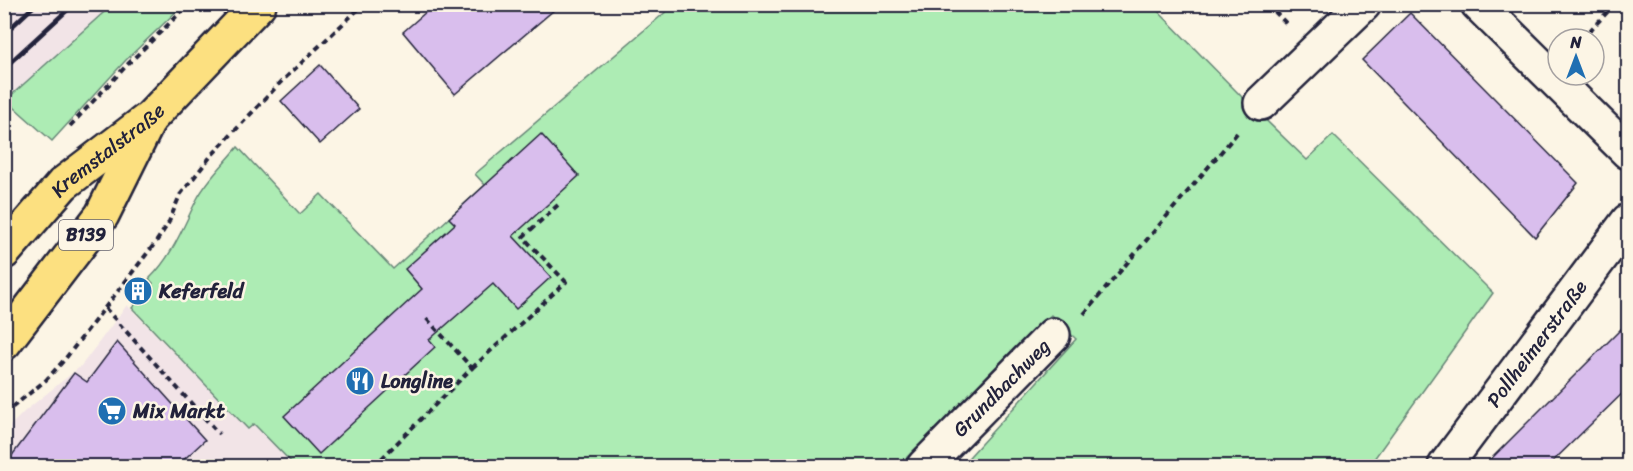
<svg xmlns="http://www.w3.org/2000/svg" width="1633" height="471" font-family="Sriracha,sans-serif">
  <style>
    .built { fill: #f2e4e7 }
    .green { fill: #adecb4; stroke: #688778; stroke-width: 1.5 }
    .building { fill: #d9beed; stroke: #22223b; stroke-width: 1.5 }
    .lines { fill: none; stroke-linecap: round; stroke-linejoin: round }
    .minor-casing { stroke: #22223b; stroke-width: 38 }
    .primary-casing { stroke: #22223b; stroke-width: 38 }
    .path { stroke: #22223b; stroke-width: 4; stroke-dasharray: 6 4.5; stroke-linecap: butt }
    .minor { stroke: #fcf5e5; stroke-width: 33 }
    .primary { stroke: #fce080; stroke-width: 33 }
    .rail { stroke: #22223b; stroke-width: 4.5 }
    .labels { text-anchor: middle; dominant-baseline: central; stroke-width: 5; stroke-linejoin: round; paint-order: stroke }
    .shield { fill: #fcf5e5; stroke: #63616e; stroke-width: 1.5 }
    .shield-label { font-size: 18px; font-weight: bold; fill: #22223b }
    .street-label { font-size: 20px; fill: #22223b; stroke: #fcf5e5 }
    .poi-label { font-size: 20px; font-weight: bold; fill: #22223b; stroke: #fcf5e5; text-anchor: start }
  </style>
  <rect width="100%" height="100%" fill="#fcf5e5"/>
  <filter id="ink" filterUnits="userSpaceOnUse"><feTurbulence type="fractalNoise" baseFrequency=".0167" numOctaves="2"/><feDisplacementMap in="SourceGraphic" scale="12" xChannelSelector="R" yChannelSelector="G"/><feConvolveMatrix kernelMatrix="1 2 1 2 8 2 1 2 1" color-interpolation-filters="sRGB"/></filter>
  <g filter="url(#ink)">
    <g class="built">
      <path d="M5,5H112L5,102Z"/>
      <path d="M127,305L248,429L254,423L295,466H5L4,432L25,411L81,366Z"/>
    </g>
    <g class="green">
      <path d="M675,4L1152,5L1241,96L1307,160L1333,135L1493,293L1369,466H961L1076,339L1051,315L898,466H295L254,424L248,429L132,308L153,283L149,279C172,257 183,227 197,199C207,180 224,164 238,147L300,214L321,194L393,269L485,185L475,174Z"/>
      <path d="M112,5H183L126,60L52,141L6,100Z"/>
    </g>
    <g class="building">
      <path d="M435,4H561L455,94L403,32Z"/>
      <path d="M1410,13L1578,183L1535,237L1362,60Z"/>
      <path d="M320,65L359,109L320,144L281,101Z"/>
      <path d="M541,134L579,176L513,236L551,277L516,309L493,284L429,340L435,347L319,454L284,416L422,289L405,269L455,224L449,218Z"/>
      <path d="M1629,321V387L1548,466H1484Z"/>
      <path d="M117,342L205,440L177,466H4L74,373L87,382Z"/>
    </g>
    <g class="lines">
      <g class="minor-casing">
        <g id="minor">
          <path d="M1478,4L1628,152"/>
          <path d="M1261,103L1364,4"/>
          <path id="s1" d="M924,466L1053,335"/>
          <path id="s2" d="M1445,466L1628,221"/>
        </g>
      </g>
      <g class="primary-casing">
        <g id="primary">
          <path id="s3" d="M4,252L63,184L151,117L259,4"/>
          <path d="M4,343L102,215L147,124"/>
        </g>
      </g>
      <g class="path">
        <path d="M1267,4L1288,25"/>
        <path d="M1582,39L1615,4"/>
        <path d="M70,126L128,64L189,4"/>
        <path d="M105,308L219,434"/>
        <path d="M1084,314L1238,132"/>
        <path d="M472,368L566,282L523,237L558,205"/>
        <path d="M4,414L46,380L65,359L156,242L168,224L180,195L211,156L281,82L364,4"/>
        <path d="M374,466L472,368L426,318"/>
      </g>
      <use href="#minor" class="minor"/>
      <use href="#primary" class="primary"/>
      <g class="rail">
        <path d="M4,34L36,4"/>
        <path d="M4,68L74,4"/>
      </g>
    </g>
  </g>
  <defs>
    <g id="building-disc" transform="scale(1.5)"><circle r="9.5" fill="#1f6fb2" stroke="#fcf5e5"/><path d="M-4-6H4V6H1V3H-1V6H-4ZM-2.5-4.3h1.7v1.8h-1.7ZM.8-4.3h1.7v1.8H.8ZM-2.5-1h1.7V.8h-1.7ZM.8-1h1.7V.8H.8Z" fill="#fff"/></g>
    <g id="restaurant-disc" transform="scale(1.5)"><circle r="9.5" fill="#1f6fb2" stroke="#fcf5e5"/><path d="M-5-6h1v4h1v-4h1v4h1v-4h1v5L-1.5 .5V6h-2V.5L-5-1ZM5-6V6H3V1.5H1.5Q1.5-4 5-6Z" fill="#fff"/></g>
    <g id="supermarket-disc" transform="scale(1.5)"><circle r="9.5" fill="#1f6fb2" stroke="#fcf5e5"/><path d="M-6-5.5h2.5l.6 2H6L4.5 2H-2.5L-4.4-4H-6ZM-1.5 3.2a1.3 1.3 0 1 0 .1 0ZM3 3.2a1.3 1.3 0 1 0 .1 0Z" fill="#fff"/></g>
  </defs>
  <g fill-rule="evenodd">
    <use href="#building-disc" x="138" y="291"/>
    <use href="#restaurant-disc" x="360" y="381"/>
    <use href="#supermarket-disc" x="112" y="411"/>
  </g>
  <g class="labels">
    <rect class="shield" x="59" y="220" width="54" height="30" rx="4.5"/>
    <g class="shield-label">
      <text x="86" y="235">B139</text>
    </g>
    <g class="street-label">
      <text stroke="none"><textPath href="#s3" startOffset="146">Kremstalstraße</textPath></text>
      <text stroke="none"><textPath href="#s2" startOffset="153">Pollheimerstraße</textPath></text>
      <text stroke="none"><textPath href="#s1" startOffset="110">Grundbachweg</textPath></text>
    </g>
    <g class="poi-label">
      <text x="159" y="291">Keferfeld</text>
      <text x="381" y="381">Longline</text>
      <text x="133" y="411">Mix Markt</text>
    </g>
  </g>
  <rect width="1633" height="471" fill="none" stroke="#fcf5e5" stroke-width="24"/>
  <rect x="12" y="12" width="1609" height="447" fill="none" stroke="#22223b" stroke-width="2" filter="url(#ink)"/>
  <g transform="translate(1576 57)"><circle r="28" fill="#fcf5e5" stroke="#a5a1a1" stroke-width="1.5"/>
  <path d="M0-4.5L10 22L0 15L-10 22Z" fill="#1f6fb2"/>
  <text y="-9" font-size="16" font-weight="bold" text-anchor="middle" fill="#22223b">N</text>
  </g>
</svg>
